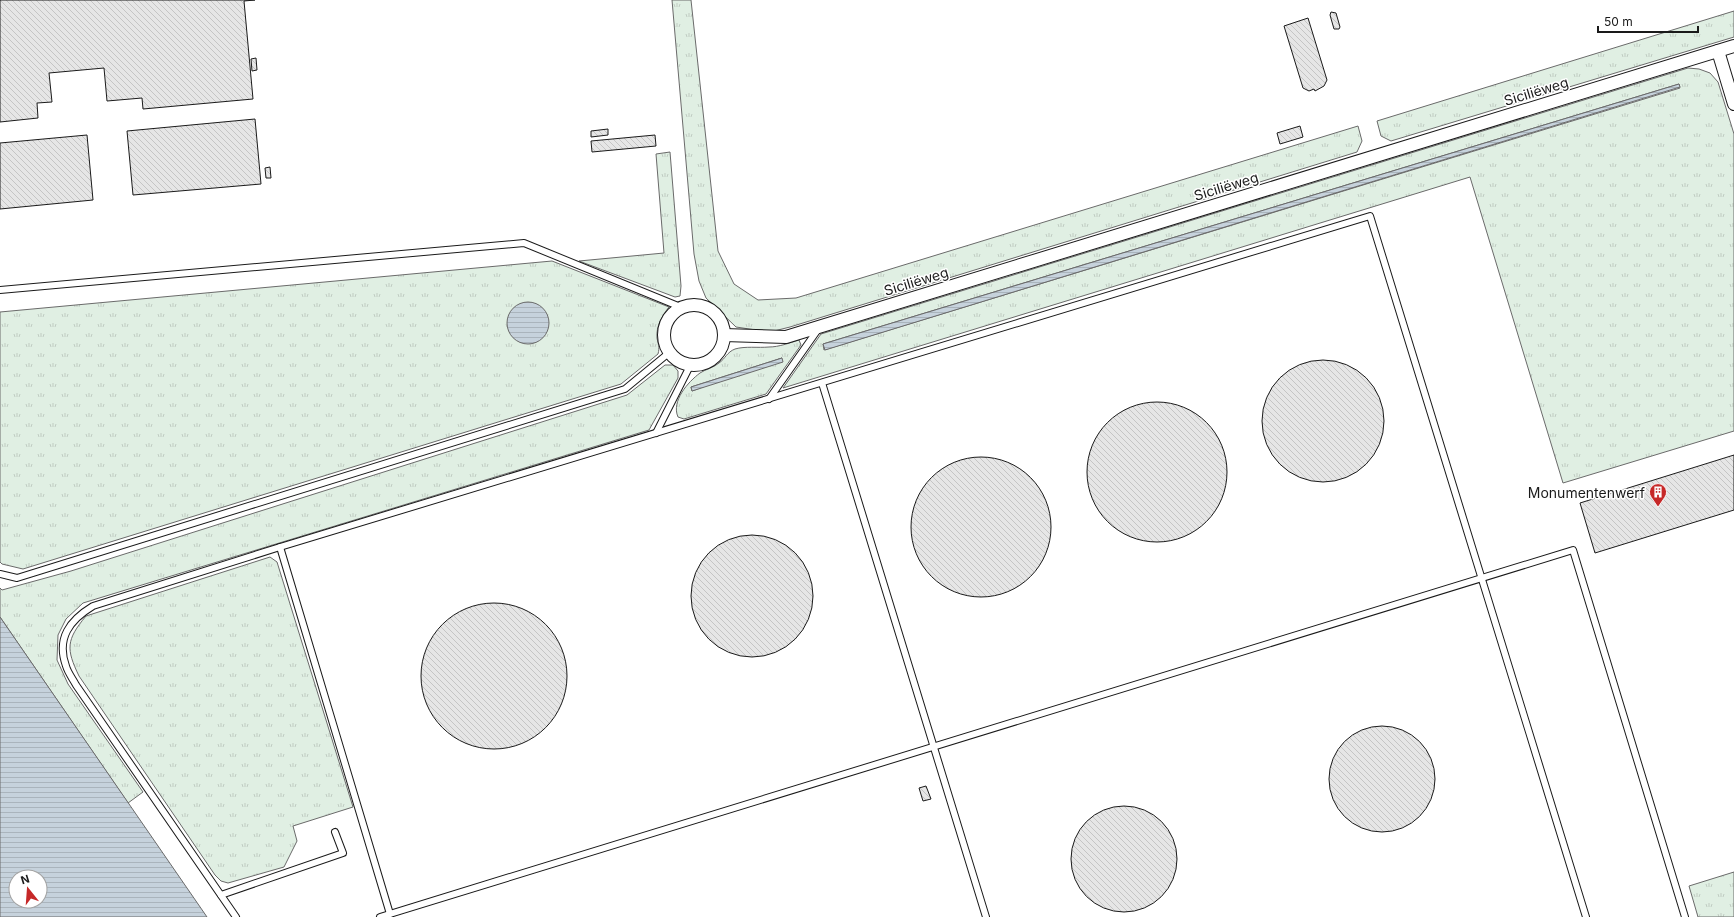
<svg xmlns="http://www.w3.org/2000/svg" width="1734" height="917" font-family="Inter,sans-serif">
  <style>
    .grass { fill: url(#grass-tufts); stroke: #6a6a6a; fill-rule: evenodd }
    .water { fill: url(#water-rules); stroke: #6a6a6a; fill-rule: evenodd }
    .building { fill: url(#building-back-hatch); stroke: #1a1a1a }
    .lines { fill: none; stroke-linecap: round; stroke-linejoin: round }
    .service-casing { stroke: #1a1a1a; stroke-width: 8 }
    .minor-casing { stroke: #1a1a1a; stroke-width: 14 }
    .service { stroke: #fff; stroke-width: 6 }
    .minor { stroke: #fff; stroke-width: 12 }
    .labels { text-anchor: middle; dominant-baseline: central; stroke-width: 3; stroke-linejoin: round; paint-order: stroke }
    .street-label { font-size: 14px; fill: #1a1a1a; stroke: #fff }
    .poi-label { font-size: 14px; fill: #1a1a1a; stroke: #fff; text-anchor: end }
  </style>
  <defs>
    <pattern id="grass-tufts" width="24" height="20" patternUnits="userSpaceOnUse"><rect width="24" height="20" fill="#e0efe3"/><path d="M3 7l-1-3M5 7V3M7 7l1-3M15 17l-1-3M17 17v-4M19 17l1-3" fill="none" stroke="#c0ccc2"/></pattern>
    <pattern id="water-rules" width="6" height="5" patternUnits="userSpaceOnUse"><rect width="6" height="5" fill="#c6d2dc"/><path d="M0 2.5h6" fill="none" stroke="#aab4bc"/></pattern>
    <pattern id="building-back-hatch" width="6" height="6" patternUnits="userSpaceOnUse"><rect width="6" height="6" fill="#e6e6e6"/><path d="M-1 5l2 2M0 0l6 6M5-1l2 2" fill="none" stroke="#c5c5c5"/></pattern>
  </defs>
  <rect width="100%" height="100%" fill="#fff"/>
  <g class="grass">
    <path d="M672,0H691L718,251L734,284L758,300L796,298L1358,126L1362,141L1357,152L790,327L774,331L756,330L736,327L706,298L699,281L694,254Z"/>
    <path d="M1734,11V37L1391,141L1381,136L1377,121Z"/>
    <path d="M1688,68L1699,69L1710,73L1718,82L1734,134V431L1563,483L1470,177L783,388L821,334ZM1679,84L1680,88L824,350L823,344Z"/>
    <path d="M670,152L681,286L680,296L675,297L579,261L664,253L656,154Z"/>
    <path d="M552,261L669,307C662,316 656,326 657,338C658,344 660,347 658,354L621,384L23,569L2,564L0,562V312Z"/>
    <path d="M799,340L801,345L766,394L684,419L678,417C671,401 688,382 700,373C706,369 713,368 719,363C725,359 727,352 735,349C745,346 758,348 769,347C779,347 789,343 799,340ZM782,358L692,391L691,387Z"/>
    <path d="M665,365H673L678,371V378L649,430L83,603L66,619L58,635L57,660L68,684L143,792L128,803L0,617V588L2,590L71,571L627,395Z"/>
    <path d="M270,557L277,562L353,807L293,826L297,841L284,867L228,883L221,881L215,875L79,676C66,649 66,640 86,616Z"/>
    <path d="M1734,872V917H1698L1689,886Z"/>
  </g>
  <g class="water">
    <path d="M1679,84L1680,87L825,350L823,344Z"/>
    <circle cx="528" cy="323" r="21"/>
    <path d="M782,358L783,362L692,391L691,387Z"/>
    <path d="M0,617L207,917H0ZM16,877H40V901H16Z"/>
  </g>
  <g class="building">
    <path d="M0,0H255L244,1L253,99L143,109L142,98L107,101L104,68L49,73L52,102L37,103L38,118L0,122Z"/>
    <path d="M1331,12L1336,13L1340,27L1339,29H1334L1330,15Z"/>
    <path d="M1308,18L1327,80L1324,86L1315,91L1314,89L1309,91L1303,88L1284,26Z"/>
    <path d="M256,58L257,70L252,71L251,59Z"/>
    <path d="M255,119L261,184L133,195L127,131Z"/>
    <path d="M1300,126L1303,137L1280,144L1277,133Z"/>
    <path d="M608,129V135L591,137V131Z"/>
    <path d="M87,135L93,200L0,209V143Z"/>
    <path d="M655,135L656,146L592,152L591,141Z"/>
    <path d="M270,167L271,178H266L265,168Z"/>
    <circle cx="1323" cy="421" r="61"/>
    <circle cx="1157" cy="472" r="70"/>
    <path d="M1734,455V510L1595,553L1580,503Z"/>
    <circle cx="981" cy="527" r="70"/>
    <circle cx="752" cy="596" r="61"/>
    <circle cx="494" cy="676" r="73"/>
    <circle cx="1382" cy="779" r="53"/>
    <path d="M926,786L931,799L923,801L919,788Z"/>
    <circle cx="1124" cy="859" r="53"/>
  </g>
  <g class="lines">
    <g class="service-casing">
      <g id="service">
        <path d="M0,290L524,243L683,308"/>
        <path d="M822,383L986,917"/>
        <path d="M769,399L819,328"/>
        <path d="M656,433L691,364"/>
        <path d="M280,547L390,914"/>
        <path d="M0,574L17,578L625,389L670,352"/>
        <path d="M221,895L343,853L335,832"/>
        <path d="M236,917L76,685C73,679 68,673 66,666C56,638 70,620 93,606L280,547L1370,216L1586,917"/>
        <path d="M380,917L1573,550L1685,917"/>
      </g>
    </g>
    <g class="minor-casing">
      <g id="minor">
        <path d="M1718,51L1734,104"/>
        <circle cx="694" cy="335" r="30"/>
        <path d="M724,335L786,337L1734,46"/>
      </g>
    </g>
    <use href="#service" class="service"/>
    <use href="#minor" class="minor"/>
  </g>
  <defs>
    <g id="building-pin" transform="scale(0.9)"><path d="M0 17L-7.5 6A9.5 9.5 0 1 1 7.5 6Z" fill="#c62828" stroke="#fff"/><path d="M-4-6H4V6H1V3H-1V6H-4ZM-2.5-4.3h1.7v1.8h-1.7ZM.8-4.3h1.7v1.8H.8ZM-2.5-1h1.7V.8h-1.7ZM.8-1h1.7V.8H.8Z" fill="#fff"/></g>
  </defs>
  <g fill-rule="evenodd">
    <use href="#building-pin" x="1658" y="492"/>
  </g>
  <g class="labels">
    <g class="street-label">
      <text transform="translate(1536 91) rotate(-17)">Siciliëweg</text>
      <text transform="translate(1226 186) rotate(-17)">Siciliëweg</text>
      <text transform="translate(916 281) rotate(-17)">Siciliëweg</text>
    </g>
    <g class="poi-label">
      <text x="1645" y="492">Monumentenwerf</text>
    </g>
  </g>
  <g transform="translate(28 889) rotate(343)"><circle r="19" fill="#ffffff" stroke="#a3a3a3"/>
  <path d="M0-3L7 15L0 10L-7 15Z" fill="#c62828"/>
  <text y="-6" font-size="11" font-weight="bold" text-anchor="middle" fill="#1a1a1a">N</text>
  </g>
  <path d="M1598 26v6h100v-6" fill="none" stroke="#1a1a1a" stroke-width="2"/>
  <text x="1604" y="26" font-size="12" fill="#1a1a1a" stroke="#ffffff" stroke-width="3" paint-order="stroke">50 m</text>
</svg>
